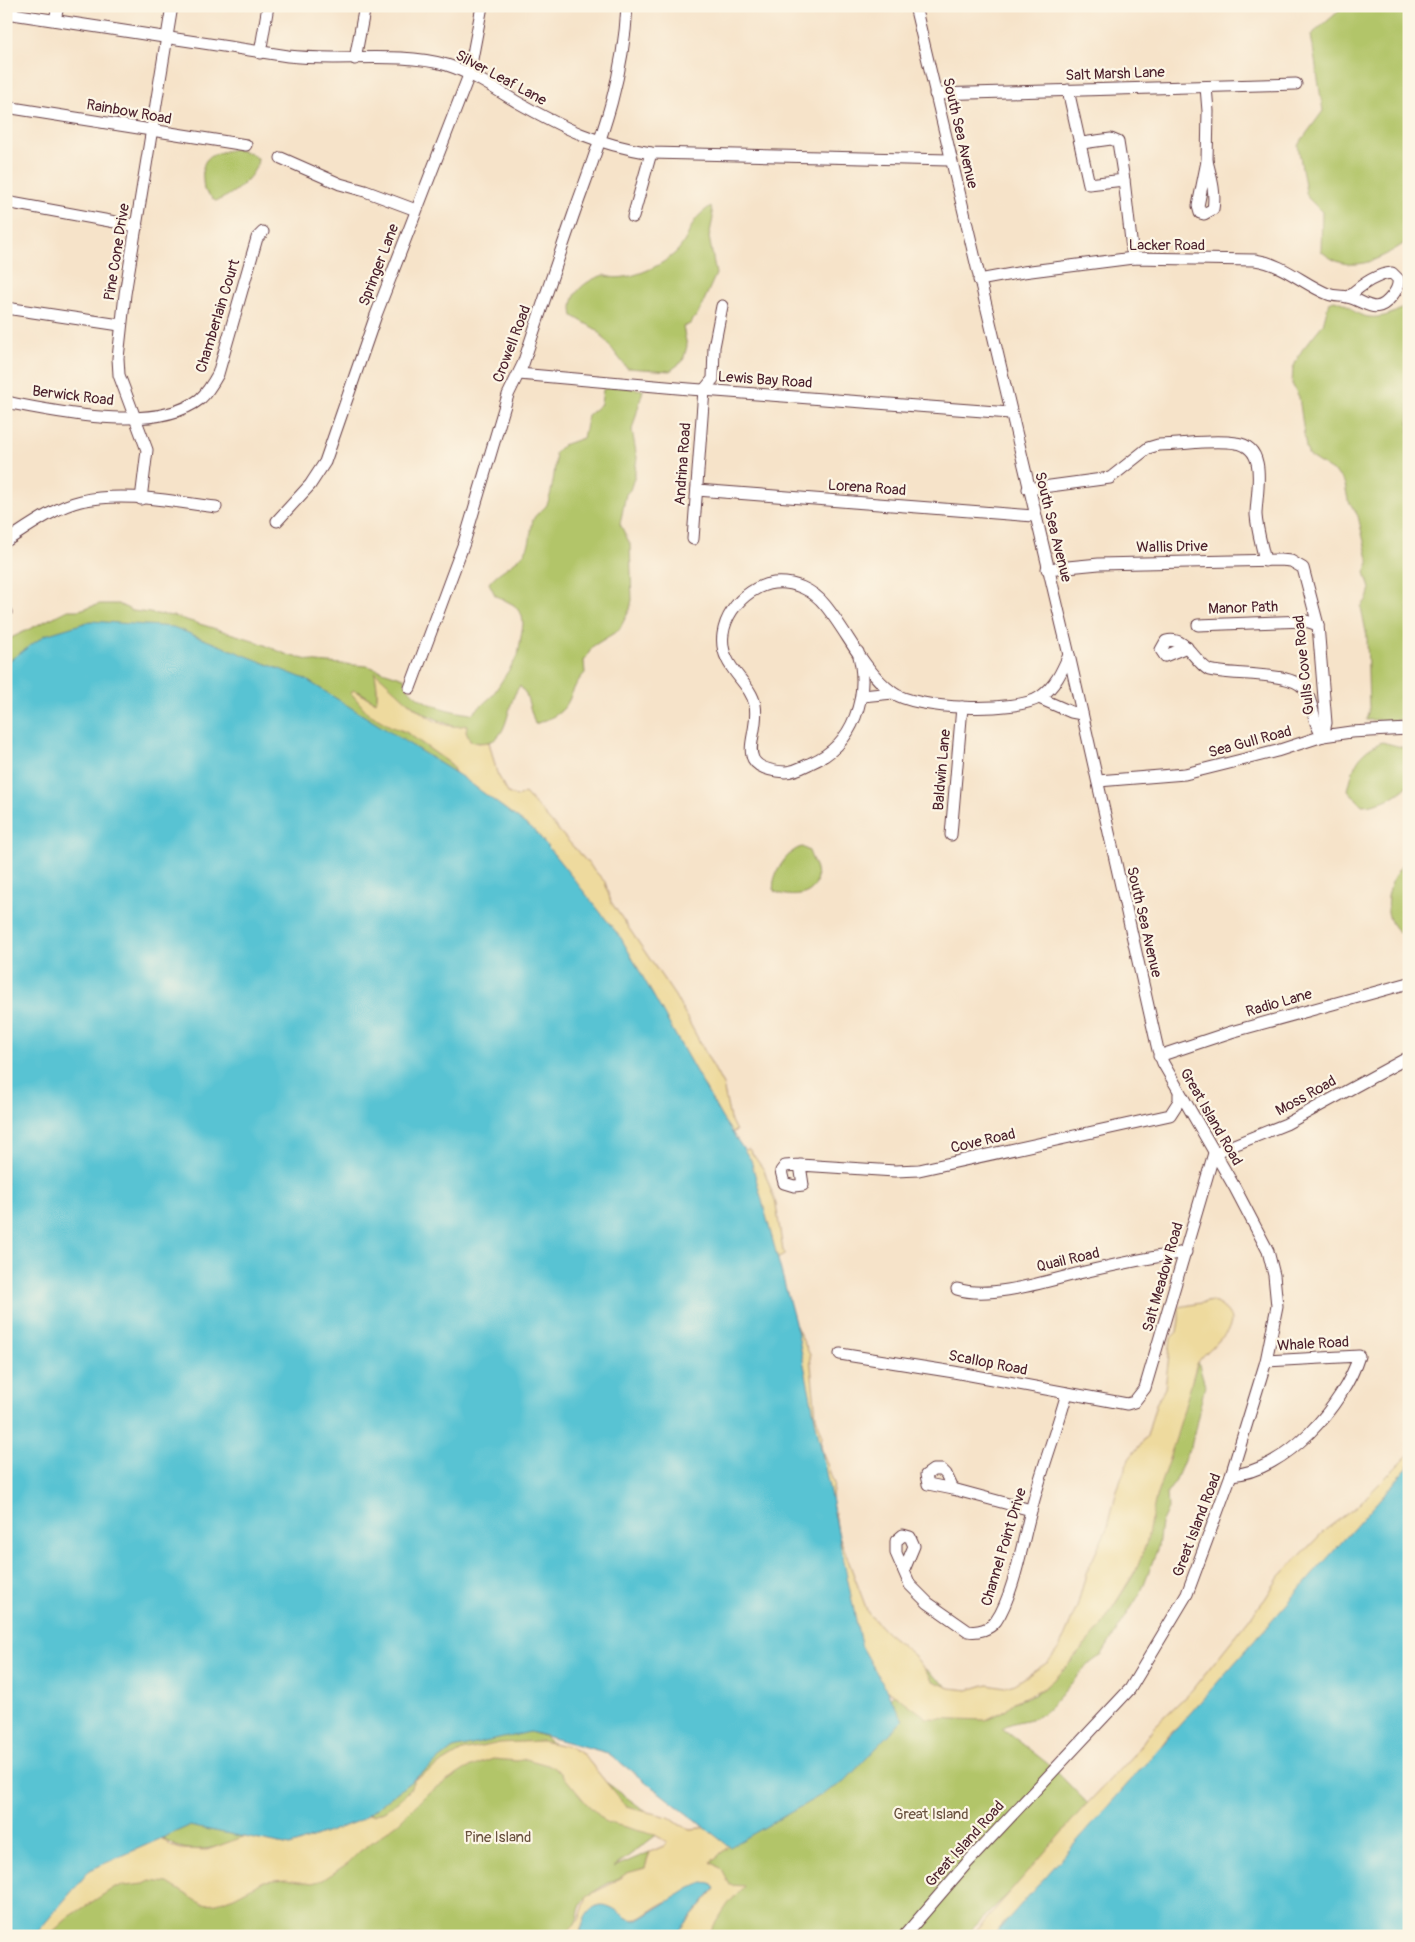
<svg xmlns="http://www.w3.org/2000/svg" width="1415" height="1942" font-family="Pangolin,sans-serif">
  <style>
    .green { fill: #b2c569; stroke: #7e724a }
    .sand { fill: #eeda9e; stroke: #9c7c64 }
    .water { fill: #58c3d3; stroke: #51717f }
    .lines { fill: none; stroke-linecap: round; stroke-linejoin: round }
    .minor-casing { stroke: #643c43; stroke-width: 13 }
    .minor { stroke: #fff; stroke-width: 11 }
    .labels { text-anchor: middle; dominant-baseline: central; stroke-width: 4.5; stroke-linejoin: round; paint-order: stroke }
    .street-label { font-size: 15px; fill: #4a1f2b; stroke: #fcf5e5 }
    .park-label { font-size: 15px; fill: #69513e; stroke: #fcf5e5 }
  </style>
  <rect width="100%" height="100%" fill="#fcf5e5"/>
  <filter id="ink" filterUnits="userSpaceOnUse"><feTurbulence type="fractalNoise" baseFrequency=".02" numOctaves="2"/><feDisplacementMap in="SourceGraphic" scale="10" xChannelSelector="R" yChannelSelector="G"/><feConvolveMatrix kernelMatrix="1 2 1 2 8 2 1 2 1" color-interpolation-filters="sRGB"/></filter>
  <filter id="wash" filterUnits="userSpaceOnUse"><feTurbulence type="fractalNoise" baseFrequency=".0096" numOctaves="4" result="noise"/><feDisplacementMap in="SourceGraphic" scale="20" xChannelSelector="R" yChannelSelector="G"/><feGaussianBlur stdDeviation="1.12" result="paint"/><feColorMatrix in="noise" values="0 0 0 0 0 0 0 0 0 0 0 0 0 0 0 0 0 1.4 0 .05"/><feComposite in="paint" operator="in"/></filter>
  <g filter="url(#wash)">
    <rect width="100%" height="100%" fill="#f6e3c9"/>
    <g class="green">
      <path d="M1338,6H1409V240C1380,260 1350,277 1321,251L1322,212L1308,198L1306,192L1298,145L1323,111L1311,35L1339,11Z"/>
      <path d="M234,149L250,153L258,159C257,176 230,198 215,201L204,190C200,158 204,156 234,149Z"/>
      <path d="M711,206L713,218L709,237L716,274L699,312L690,324L683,327L687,346L683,361L670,371L627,368L597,330L573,316C568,294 584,281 604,275C623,285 666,265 679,249C694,230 687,222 711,206Z"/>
      <path d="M1334,300C1352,304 1348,310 1361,315C1376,321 1398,314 1409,302V720H1366L1369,709L1367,637L1361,607L1367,599L1370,589L1365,572L1369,563L1358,516L1348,500L1345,484L1337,474L1309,456L1306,448L1299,397L1292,384L1293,368L1302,350L1323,324L1329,302Z"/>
      <path d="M608,384L643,390L632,430L637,458L634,478L630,490L626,494L620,524L630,544L632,600L630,609L619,630L593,646L584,661L585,673C576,682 574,689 569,700C563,714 549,719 535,724L526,694L520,686C503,705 513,753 470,741L466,732L423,713L393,691L375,673C376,682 379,694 376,702L358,691L390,726L406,732L451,764L461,785L6,680V641L9,639L68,610H79L100,604H118L133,611L173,616L253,640L288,655L316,662L367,666L404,678C409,703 451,712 472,714L492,696L518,656L523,624L522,615L514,605L495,595L489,583C498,571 511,567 521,556C533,545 529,534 533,520C535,514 542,511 546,506C551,500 557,462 555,453L563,445L583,438L588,415L601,404L603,390Z"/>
      <path d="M1382,742L1409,749V784C1400,796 1377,805 1362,805L1348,790C1354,766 1356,753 1382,742Z"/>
      <path d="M802,847L809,851C811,857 815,864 816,870C822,897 791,900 774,891C770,877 787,850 802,847Z"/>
      <path d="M1409,858V938C1375,925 1386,877 1409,858Z"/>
      <path d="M1198,1361L1205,1385L1191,1447L1188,1451L1175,1482L1167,1493L1168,1509L1161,1523L1158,1547L1141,1592L1101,1656C1082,1665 1061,1700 1042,1714C1033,1721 1014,1720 1002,1728L1052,1767L1094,1810L965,1936H682L726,1880L722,1870L711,1862L871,1713L925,1669L989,1719L1004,1711L1014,1702L1034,1695L1059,1675L1100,1628L1131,1579L1137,1568L1156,1497Z"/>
      <path d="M509,1725L543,1736L667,1827L614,1867L650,1852L645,1868C631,1871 593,1889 584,1900C574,1914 584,1920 563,1936H536V1932L531,1936H6V1903L176,1862L295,1847L257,1832C226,1845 190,1861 161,1837L171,1829L441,1754Z"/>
    </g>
    <g class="sand">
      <path d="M375,672C396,689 423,722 451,726C456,727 462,726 467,725L466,732L470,741L479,743L489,742L497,773L508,793L517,797L525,793L605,882L611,902L675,996L723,1085L730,1119L736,1131L722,1135L461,785L451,764L406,732L390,726L368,713L351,693L353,690L376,702C379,694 376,681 375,672Z"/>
      <path d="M749,1149L764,1170L776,1204L783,1251L786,1254L771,1262L741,1151Z"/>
      <path d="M781,1301L795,1324L810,1355L816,1416L822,1434L821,1447L834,1484L831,1502L835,1512L838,1533L868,1613L886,1632L914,1655L933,1681L950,1688L968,1690L988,1684L1005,1687L1015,1684L1048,1662L1060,1647L1077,1607L1086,1574L1108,1526L1117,1490L1129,1459L1147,1436L1156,1404L1165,1388L1171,1338L1177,1332L1179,1320V1307L1212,1301C1258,1324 1207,1343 1196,1366L1176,1438L1156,1497L1146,1544L1137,1568L1100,1628L1059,1675L1044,1688L1014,1702L1004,1711L986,1720L927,1718L897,1696L880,1687L855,1637Z"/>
      <path d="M1409,1454V1487L1194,1713L1170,1734L1150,1761L1001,1936H972L1083,1808L1135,1753L1153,1728L1191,1691L1265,1599L1279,1577L1325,1530L1356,1507Z"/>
      <path d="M542,1741L570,1747L584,1755L626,1807L669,1817L680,1825L691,1829L712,1827L747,1830L711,1862L722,1870L730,1885L744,1886L728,1904L707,1936H675L715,1889C699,1893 681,1896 666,1902C639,1915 639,1931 610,1907L581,1927L580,1936H563L579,1920L587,1896L611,1884L627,1873L645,1868L650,1852L666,1845L667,1842L655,1835L606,1822L586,1803L561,1773L551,1766L526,1759L517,1761L493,1759L466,1769L428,1793L399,1822L359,1852L348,1863L323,1880L312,1883L286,1879L264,1881L234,1897L217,1903L202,1904L168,1883L150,1881L144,1884L115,1887L69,1917L48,1936H16L64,1877L161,1838L171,1846L181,1849L207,1850L257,1832L359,1814L373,1815L384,1811L399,1801L409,1791L414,1780L462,1751L500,1743Z"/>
    </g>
    <g class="water">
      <path d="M91,621L173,627L305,679L462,777L536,832L621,938L722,1118L751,1160L797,1330L861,1645L903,1720L844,1782L730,1847L608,1753L530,1732L453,1749L361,1820L290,1846L189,1826L90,1870L34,1936H6V663L45,635Z"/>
      <path d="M1409,1466V1936H993Z"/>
      <path d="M703,1883L711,1884L715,1888L675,1936H580C581,1922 591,1898 610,1907C621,1911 624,1921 638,1920L690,1888Z"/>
    </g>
  </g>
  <g filter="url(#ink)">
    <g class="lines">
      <g class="minor-casing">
        <g id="minor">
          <path d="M6,13L288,56C339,62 398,51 447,65C472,73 495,89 517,102C565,129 596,144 651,153L949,160"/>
          <path d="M55,20L58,6"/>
          <path d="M260,53L268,6"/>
          <path d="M355,59L365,6"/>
          <path d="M1206,87L1208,111L1207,161"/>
          <path d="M1068,90L1089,184L1124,180L1118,142L1111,139L1082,143"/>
          <path d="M935,94L1296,84"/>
          <path d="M6,107L246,145"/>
          <path d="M281,158L340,184L365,191L416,210"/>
          <path d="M1207,161C1211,177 1216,193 1213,209L1204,214L1200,213L1198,206Z"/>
          <path d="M1124,180L1133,258"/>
          <path d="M6,202L137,226"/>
          <path d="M633,217L651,153"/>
          <path d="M979,280L1023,272L1133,258L1255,260C1284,264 1303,284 1328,294C1335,297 1341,295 1347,297C1365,300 1375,318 1392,296C1396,291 1399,285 1398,279L1392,273C1376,274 1360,286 1348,297"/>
          <path d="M6,308L120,325"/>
          <path d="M519,374L689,389L1010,413"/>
          <path d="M704,390L713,379L714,347L722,306"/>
          <path d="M6,402C58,412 155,434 200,399C208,392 213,383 218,374L257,238L263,232"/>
          <path d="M1028,489L1110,478L1148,448L1158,445C1184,445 1210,439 1236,443C1269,447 1256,493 1256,515C1257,530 1262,546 1265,561"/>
          <path d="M697,490L1034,516"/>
          <path d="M141,499L147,450L119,375L118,358L125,294L172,6"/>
          <path d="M277,521L310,485L325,462L376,315L469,75L482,6"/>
          <path d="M693,539L704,390"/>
          <path d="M6,541C28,527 55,507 81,501C124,491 173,502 216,507"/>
          <path d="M1047,569L1099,564L1280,560L1291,561L1303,568L1318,625L1326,723L1323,736"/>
          <path d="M6,612V613"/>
          <path d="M1198,625L1306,621L1318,625"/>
          <path d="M1187,647L1165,656L1161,650L1166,641C1187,636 1193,661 1209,670C1231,676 1294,671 1305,690C1315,705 1312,724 1323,736"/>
          <path d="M858,652C870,695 854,745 811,763C803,767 794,772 785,772C729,768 761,736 755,705C752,688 734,675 727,659C711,627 741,587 774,583C794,581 813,590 825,605C848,633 863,670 892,692C914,710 1017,713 1040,697C1055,687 1062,671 1069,655"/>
          <path d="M410,688L464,543L508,395L523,364C539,315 556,265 573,216C599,143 623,86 627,6"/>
          <path d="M862,696L893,693"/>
          <path d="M1039,698L1071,712L1082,714"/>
          <path d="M1098,781L1185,774L1277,751L1323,736L1351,732L1409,729"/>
          <path d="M951,835L962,707"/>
          <path d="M1159,1056L1231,1032L1409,983"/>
          <path d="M800,1165L803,1185L794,1186L784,1183L781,1171L785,1166L800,1165L895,1171L919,1170L1170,1115L1179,1101V1094"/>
          <path d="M957,1289C991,1300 1050,1280 1084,1272C1118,1264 1152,1257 1186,1252"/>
          <path d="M840,1354L954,1372L1127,1404L1134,1402L1145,1388L1214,1153L1286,1124L1409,1057"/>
          <path d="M942,1470L946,1474L953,1489L928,1484L926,1475L933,1470Z"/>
          <path d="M1231,1475C1285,1472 1344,1405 1359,1356L1266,1361"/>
          <path d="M953,1489L1031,1510"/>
          <path d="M904,1570L914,1546L910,1537L903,1535L896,1541V1553L910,1585L928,1603L968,1631C978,1633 990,1629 996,1621C1013,1597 1023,1540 1031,1511C1041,1471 1056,1433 1067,1393"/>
          <path d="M904,1936L967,1863L1130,1689L1187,1594L1231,1475L1266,1361L1277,1306L1274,1275L1268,1251L1235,1188L1163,1063L1158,1050L1069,655L915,6"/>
        </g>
      </g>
      <use href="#minor" class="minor"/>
    </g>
  </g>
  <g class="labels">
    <g class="street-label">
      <text transform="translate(1115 74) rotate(-2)">Salt Marsh Lane</text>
      <text transform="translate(501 78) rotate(28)">Silver Leaf Lane</text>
      <text transform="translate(129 112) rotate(10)">Rainbow Road</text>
      <text transform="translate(960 133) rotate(77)">South Sea Avenue</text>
      <text x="1167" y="245">Lacker Road</text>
      <text transform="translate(117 252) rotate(-81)">Pine Cone Drive</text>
      <text transform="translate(379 265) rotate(-69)">Springer Lane</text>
      <text transform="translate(218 316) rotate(-73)">Chamberlain Court</text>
      <text transform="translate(512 344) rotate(-69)">Crowell Road</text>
      <text transform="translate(765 380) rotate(4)">Lewis Bay Road</text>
      <text transform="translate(73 396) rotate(7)">Berwick Road</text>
      <text transform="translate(683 464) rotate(-86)">Andrina Road</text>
      <text transform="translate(867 488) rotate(4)">Lorena Road</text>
      <text transform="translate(1053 527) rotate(76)">South Sea Avenue</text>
      <text transform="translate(1172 547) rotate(-1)">Wallis Drive</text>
      <text transform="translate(1243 608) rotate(-2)">Manor Path</text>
      <text transform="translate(1304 665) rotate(-96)">Gulls Cove Road</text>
      <text transform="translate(1250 742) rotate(-15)">Sea Gull Road</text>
      <text transform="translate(942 770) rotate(-85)">Baldwin Lane</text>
      <text transform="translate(1144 922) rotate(77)">South Sea Avenue</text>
      <text transform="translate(1279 1003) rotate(-16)">Radio Lane</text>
      <text transform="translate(1306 1096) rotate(-29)">Moss Road</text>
      <text transform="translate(1211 1117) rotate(60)">Great Island Road</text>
      <text transform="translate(983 1141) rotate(-13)">Cove Road</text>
      <text transform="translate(1068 1260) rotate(-13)">Quail Road</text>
      <text transform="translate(1163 1277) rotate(-74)">Salt Meadow Road</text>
      <text transform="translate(1313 1344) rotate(-3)">Whale Road</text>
      <text transform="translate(988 1363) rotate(11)">Scallop Road</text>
      <text transform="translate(1197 1525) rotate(-69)">Great Island Road</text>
      <text transform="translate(1004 1547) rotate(-73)">Channel Point Drive</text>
      <text transform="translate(965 1844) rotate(-48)">Great Island Road</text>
    </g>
    <g class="park-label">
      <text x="931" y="1814">Great Island</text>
      <text x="498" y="1837">Pine Island</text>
    </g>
  </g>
  <rect width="1415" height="1942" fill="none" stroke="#fcf5e5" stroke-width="25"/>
</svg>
